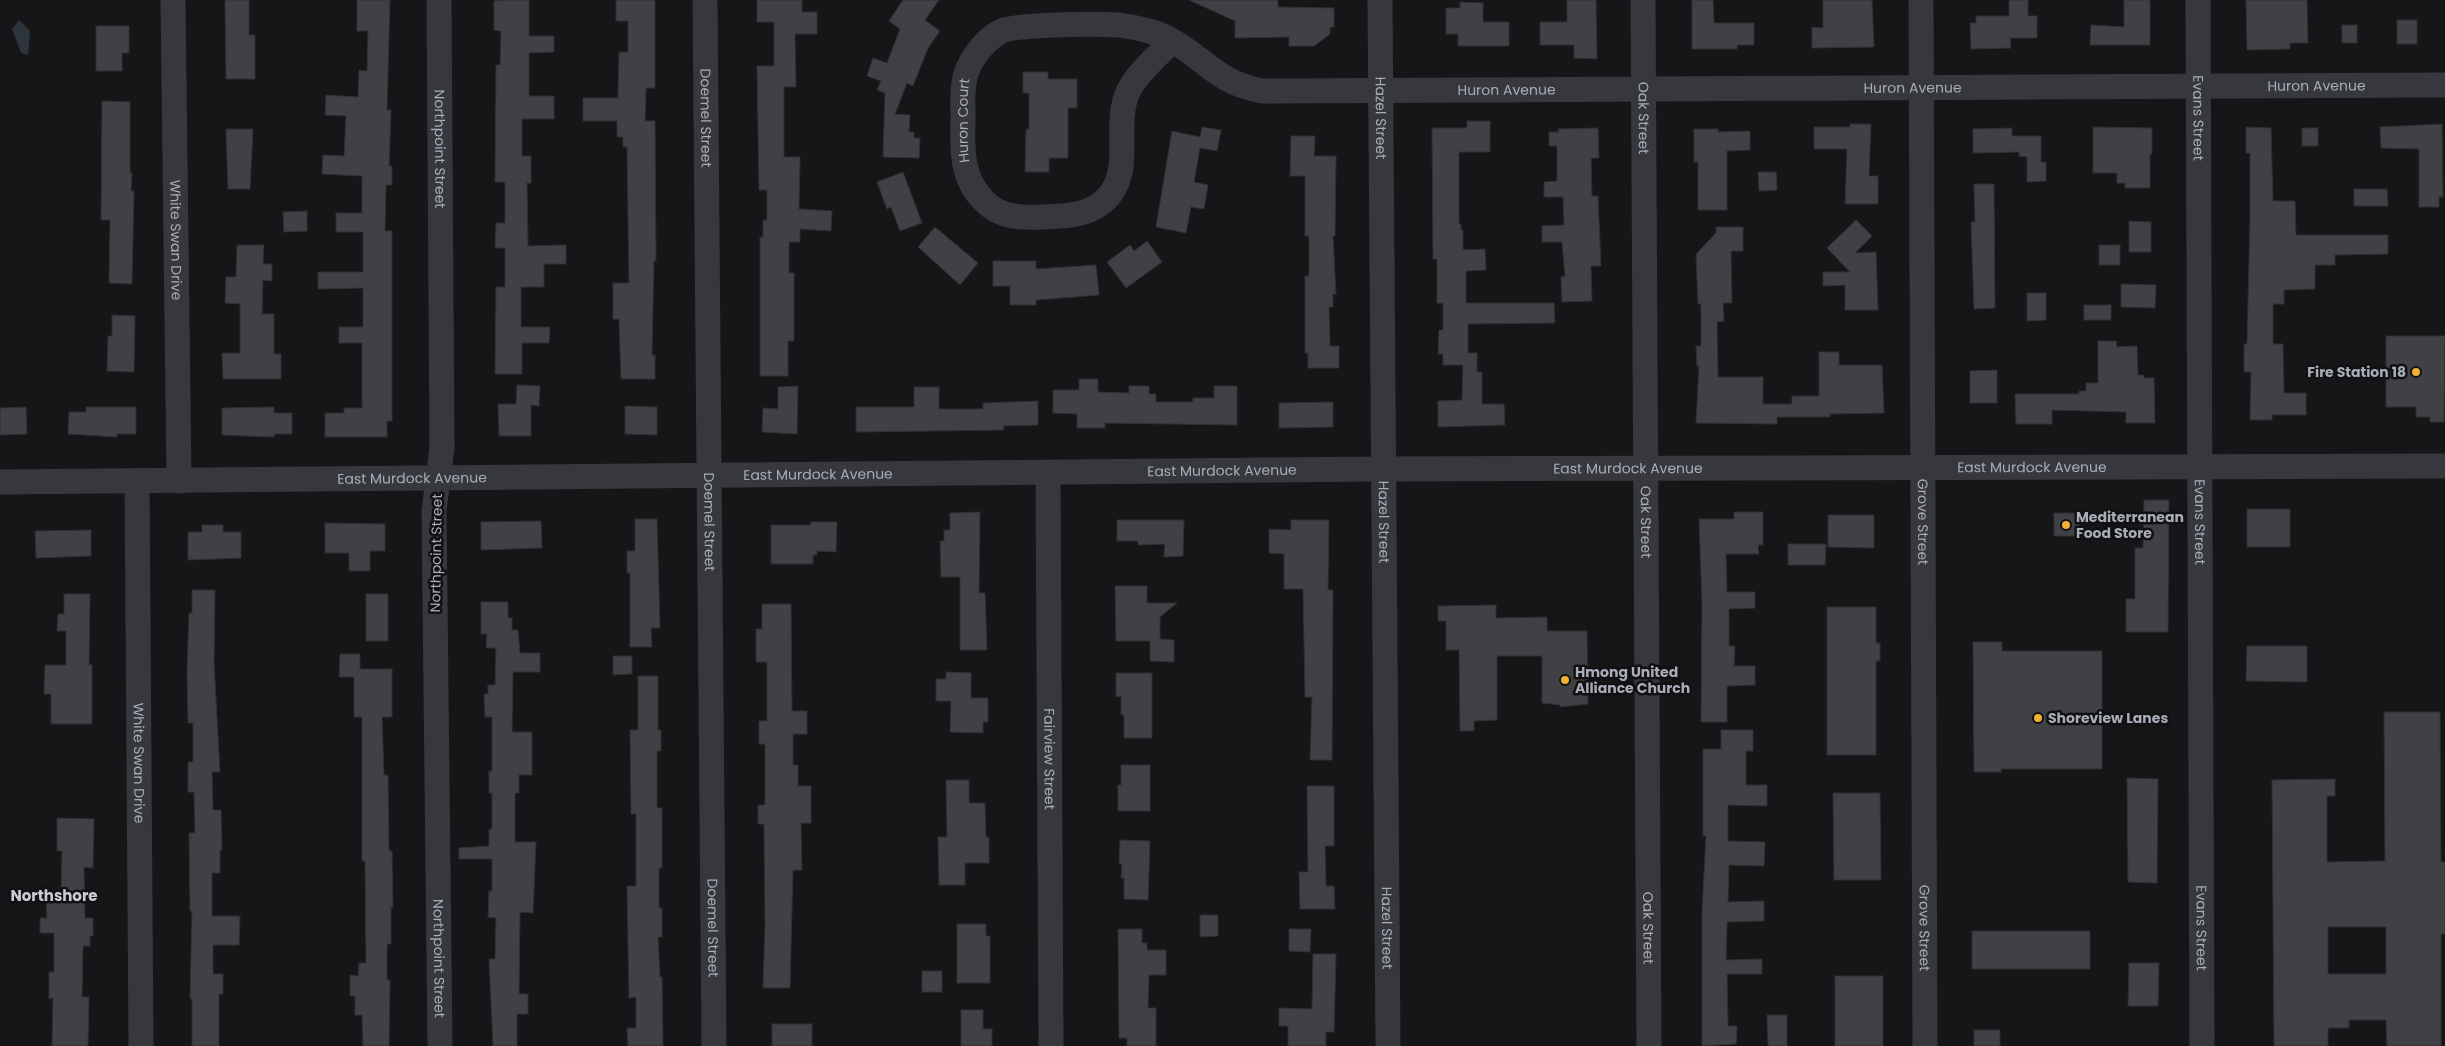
<svg xmlns="http://www.w3.org/2000/svg" width="2445" height="1046" font-family="Poppins,sans-serif">
  <style>
    .water { fill: #2c353c }
    .building { fill: #404145; stroke: #303034; fill-rule: evenodd }
    .lines { fill: none; stroke-linecap: round; stroke-linejoin: round }
    .minor { stroke: #37383d; stroke-width: 25 }
    .poi-dot { fill: #f2b134; stroke: #111113; stroke-width: 2 }
    .labels { text-anchor: middle; dominant-baseline: central; stroke-width: 5; stroke-linejoin: round; paint-order: stroke }
    .street-label { font-size: 14px; fill: #a8adb8; stroke: #111113 }
    .poi-label { font-size: 14px; font-weight: bold; fill: #a8adb8; stroke: #111113; text-anchor: start }
    .neighbourhood-label { font-size: 15px; font-weight: bold; fill: #c9ccd4; stroke: #111113 }
  </style>
  <rect width="100%" height="100%" fill="#161618"/>
  <path class="water" d="M19,20L30,31L28,55L21,53L12,29Z"/>
  <g class="building">
    <path d="M225,0H249V35H255V79H226Z"/>
    <path d="M357,0H390L387,110H391L389,166H392V185H386L385,231H392V421H387V437H325V413H344V408H362V343H339V327H363V288L318,289V272H363V232H336V213H362V176L322,174L323,155L344,156L346,116L325,115L326,95L358,97L359,70L367,71L368,31H357Z"/>
    <path d="M504,0H529V36H554V52L529,53V96H554V119H522V156H531V183H527L528,246L566,245V264H544V287H521V327H550L549,343H522V374H495L496,287H505V248H495L496,223H505V182H495L496,65H500L501,31L494,30V1Z"/>
    <path d="M616,0H655V88H646L645,121H655L656,261H654L652,355H655V379H621L619,319H613V283H629L627,147H623V137H617V121H583V98H618L619,52H628V21H616Z"/>
    <path d="M757,0H802V12H817V34H795L796,87H784V157H800L799,209L832,211L831,231L800,229V242H789V273H794V341H788V376H760V237H763V220H767V190H759L757,66H774V22H757Z"/>
    <path d="M903,0H939L925,20L940,31L928,48L913,86L907,83L895,114L910,115L909,132H914V138H920L919,158L883,157L885,93L877,90L881,81L867,76L873,58L887,63L900,29L889,21Z"/>
    <path d="M1189,0H1278V7L1334,8V27H1330V34L1314,46H1289V37L1235,38V21Z"/>
    <path d="M1567,0H1596L1597,59L1574,58V45H1540V22H1567Z"/>
    <path d="M1692,0H1713L1714,23H1754V45H1737V49H1692Z"/>
    <path d="M1823,0H1872L1874,47L1812,48V27L1823,28Z"/>
    <path d="M2009,0H2028V16H2037V38H2010L2011,48L1971,49L1970,23H1976V16H2009Z"/>
    <path d="M2124,0H2150V45H2090L2091,25L2124,27Z"/>
    <path d="M2246,0H2307L2308,43H2290V49L2247,50Z"/>
    <path d="M1460,2L1483,3V22H1509V46H1458V34H1446V8H1460Z"/>
    <rect x="2397" y="20" width="20" height="24"/>
    <rect x="2342" y="25" width="15" height="18"/>
    <path d="M96,26H129V53H122V71H96Z"/>
    <path d="M1023,72H1048V79H1077V108H1068V158H1049V172H1025L1026,129H1029V93H1023Z"/>
    <path d="M102,101L130,102V173H132L131,191H134L132,284L109,283L110,220H101Z"/>
    <path d="M1467,121H1490V152H1459V224H1461V230H1463V250L1485,249L1486,270L1466,271V303H1554L1555,323L1468,324V353H1477V372H1482V404H1504L1505,425L1438,427V401L1462,400L1463,365H1443V354H1438L1439,330H1443V303H1437V259H1433L1432,128H1467Z"/>
    <path d="M1850,124H1871L1869,176H1878V204H1845L1847,149H1814V127H1850Z"/>
    <path d="M2442,124L2443,197H2439V207H2419V149L2381,148L2380,127Z"/>
    <path d="M1202,127L1221,130L1217,151L1200,148L1194,182L1208,185L1204,209L1191,207L1186,233L1156,227L1172,131L1200,137Z"/>
    <path d="M2093,127L2152,128V154H2150V188H2125V183H2117V173H2093Z"/>
    <path d="M2246,127L2271,128L2273,201H2295L2296,235H2388V254L2335,255V265H2315V289L2284,290V304H2273V344H2283L2284,393H2306V415H2272V420H2250L2251,372H2244V344H2247L2250,220V153H2246Z"/>
    <path d="M1598,128L1599,158H1591L1592,196H1598L1601,266H1591L1592,301L1562,302L1561,277L1565,276L1562,242H1542V226L1564,225L1563,197H1544V182L1557,181V146H1549V132H1559L1558,129Z"/>
    <path d="M2012,128V136H2041V162H2046V181L2027,182V157L2019,156V152L1973,153V129Z"/>
    <rect x="2302" y="128" width="16" height="18"/>
    <path d="M226,129H253L250,189H228Z"/>
    <path d="M1694,129H1718V132L1750,131V150L1727,151V210H1698V162H1694Z"/>
    <path d="M1291,136H1315L1314,156H1336L1335,236H1333L1336,294H1333V307H1329L1330,346H1339V368H1308V353H1305V276H1309V236H1305V176H1290Z"/>
    <path d="M903,172L922,223L900,231L891,207L887,209L877,182Z"/>
    <path d="M1758,172H1776L1777,190L1759,191Z"/>
    <path d="M1974,184H1994L1995,308L1974,309L1971,222H1975Z"/>
    <path d="M2354,189H2387L2388,206H2354Z"/>
    <path d="M307,211V231L284,232L283,212Z"/>
    <path d="M1856,220L1872,236L1855,253L1876,252L1878,310H1845V285L1823,286V272H1850L1827,248Z"/>
    <path d="M2129,221L2151,222V252H2129Z"/>
    <path d="M935,227L978,263L960,285L918,247Z"/>
    <path d="M1716,227H1743V251H1731L1732,303H1723L1724,321L1717,322L1718,377H1763V404H1792V396H1819V352H1839V365H1882L1884,413L1830,414V417H1777V424L1696,423L1699,366H1697L1696,346H1701V304H1698L1696,254L1716,233Z"/>
    <path d="M1147,241L1162,262L1126,288L1107,262L1130,245L1134,251Z"/>
    <path d="M237,245H264L263,264H272V281L263,280L262,314H274V354H281V379H223L222,353H240V304L225,303L226,277H236Z"/>
    <rect x="2099" y="245" width="21" height="20"/>
    <path d="M993,261H1036V269L1096,265L1099,295L1036,300V305H1010V286H993Z"/>
    <path d="M2121,284L2156,285L2155,308L2121,307Z"/>
    <path d="M2027,293H2046V320L2027,321Z"/>
    <rect x="2084" y="305" width="27" height="15"/>
    <path d="M112,315L135,316L134,372L107,371L108,336H112Z"/>
    <path d="M2386,336H2445L2444,422H2430V417H2416V407H2386Z"/>
    <path d="M2098,341H2116L2117,347L2137,346L2138,375H2144V378H2154L2155,423H2126V412L2052,410V424H2016L2015,394H2079V391H2086V383H2098Z"/>
    <path d="M1997,370V403H1970V371Z"/>
    <path d="M1079,379H1098V392L1129,393V386H1149V394H1156V402H1193V398H1214V386H1237V425L1105,423V428H1077V414L1053,413V390H1079Z"/>
    <path d="M517,385L540,386L539,406L531,405V436H499L498,404H516Z"/>
    <path d="M798,386L797,434L762,432L763,408L778,409V387Z"/>
    <path d="M914,387H939V409H983V403L1038,401V425L1003,426L1004,430L856,432V407H914Z"/>
    <path d="M1333,402V427L1279,428V403Z"/>
    <path d="M625,406L657,407V435L625,434Z"/>
    <path d="M26,407L27,434L0,435V408Z"/>
    <path d="M86,407H136V434H117V437L68,434L69,412H86Z"/>
    <path d="M274,407V413H292V434H274V437L222,435V408Z"/>
    <path d="M2144,500H2169L2168,632H2126V599H2135V548H2143Z"/>
    <rect x="2247" y="509" width="43" height="38"/>
    <path d="M980,512L979,593H985L987,650H960V577H941L940,541H944V530H950V513Z"/>
    <path d="M1734,512H1763V545H1758L1759,554H1726L1727,592H1755V608L1729,609V646H1735L1734,666H1755V685L1727,686V722H1701L1702,602L1699,519H1734Z"/>
    <path d="M2054,513H2079L2080,536H2054Z"/>
    <path d="M1828,515H1874V548L1828,547Z"/>
    <path d="M635,519H657L660,628H651L652,647H630V573H627V551H635Z"/>
    <path d="M1117,520H1184L1183,556L1164,557L1165,544L1138,545V541H1117Z"/>
    <path d="M1291,520H1329L1328,590H1333L1332,760H1310L1312,697H1305L1303,589H1284V554L1269,553V529L1291,530Z"/>
    <path d="M541,521L542,548L481,550V522Z"/>
    <path d="M811,522H837L836,552L817,551V555H813V564H771V525H811Z"/>
    <path d="M325,523L385,524V551H370V571H349V553H325Z"/>
    <path d="M202,525H223V532H241V558L188,560V532H202Z"/>
    <path d="M91,530V556L36,558L35,531Z"/>
    <path d="M1788,544H1826L1825,565H1788Z"/>
    <path d="M1115,586H1147V603H1177L1160,617V639L1174,640V662L1150,661V641H1116Z"/>
    <path d="M192,590H215L214,663L220,772H212L213,810H221L222,850H220V873H212V916H240L239,945H213V974H223V994H219V1046H192V999H190L192,911H190L189,833H195L194,792H188V762H193V723H188L187,673L189,613H192Z"/>
    <path d="M64,594H90L89,665H92V724H51V694H44L45,665H66V631H57L58,614H64Z"/>
    <rect x="366" y="594" width="22" height="47"/>
    <path d="M481,602H508V618H512V630H518L520,653H540V672H513L512,732H532V775H519V793H515V842H536L533,913L520,912L519,994H528V1014H517V1046H493L489,959H495L496,918L488,917L489,891H492V859H459V848L489,846V829H492V793H489V771H492V717H485L484,694H488V685H495L496,648H486L487,634H481Z"/>
    <path d="M762,604H791L792,711H807V734H793V765H798V786H811V823H801L802,870H793L790,988H763L765,925L764,824H758V805H765V744H759V721H767V662H756V629H762Z"/>
    <path d="M1496,605V618L1547,617V631H1587L1588,704L1560,707V705L1542,703V656H1497V720L1474,721V731H1460L1459,650H1446V621H1438V606Z"/>
    <path d="M1827,607H1876V643H1880V661H1876V755H1827Z"/>
    <path d="M1973,642H2002V651H2102V769H2001V772H1974Z"/>
    <path d="M2247,646H2307V682L2246,681Z"/>
    <path d="M340,654H360V669H392V717H382L384,775H388L389,851H392L393,907H391V944H387V980H390L389,1046H363L362,1015H355V996H350V975L358,976L359,963H366L365,861H362V717H354V677H339Z"/>
    <path d="M613,656H632V674L613,675Z"/>
    <path d="M946,672L971,673V698H988V722H983V733L950,732L951,701H936V679H946Z"/>
    <path d="M1116,673H1152V738H1124V715H1121V696L1116,697Z"/>
    <path d="M638,676H658V730H661V751H657V808H662V868H659V908H662V937H658L660,977H662L663,1046H628L627,1028H636V997L629,998L627,886H636V814H631L630,730H638Z"/>
    <path d="M2384,712H2440L2441,862H2445V934H2441V1046H2387L2386,1020H2349V1028H2328V1046H2274L2272,780L2335,779V796H2327V862L2385,861ZM2328,927H2386V974H2328Z"/>
    <path d="M1721,730H1753V751H1746V785H1767V806L1728,805V841L1765,842L1764,866L1729,865L1728,902L1764,901V921L1727,922L1726,960L1762,959V974H1727L1728,1022V1026H1737L1736,1044L1702,1046V912L1706,836H1703V749H1721Z"/>
    <path d="M1121,765H1150V811H1118V785H1121Z"/>
    <path d="M2127,778L2158,779L2157,883L2128,882Z"/>
    <path d="M946,780H969V803H985L986,837H989V863H965V885H939L938,837H947Z"/>
    <path d="M1307,786H1334V846H1325L1326,886H1334L1335,909H1300L1299,872H1308Z"/>
    <path d="M1833,793H1880L1881,880H1834Z"/>
    <path d="M57,818L94,819L93,868L84,867L85,918H93V936H90V946H83L82,997H89L88,1046H52L53,998L49,999V972H54V933H40V918H47L46,900H61L62,851H57Z"/>
    <path d="M1120,840L1150,841L1148,900L1124,899V878H1121L1122,864H1119Z"/>
    <path d="M1200,915H1218V936L1200,937Z"/>
    <path d="M957,924H986V936H990V983H957Z"/>
    <path d="M1118,929H1142V943H1147V950H1166V975H1149L1148,1008H1156V1046H1127V1038H1119Z"/>
    <path d="M1289,929H1311L1310,952L1289,951Z"/>
    <rect x="1972" y="931" width="118" height="38"/>
    <path d="M1313,954H1336L1334,1032H1326V1046H1288V1026H1279V1008L1312,1009Z"/>
    <path d="M2129,963H2159L2158,1006H2128Z"/>
    <rect x="922" y="971" width="20" height="21"/>
    <rect x="1835" y="976" width="48" height="70"/>
    <path d="M961,1010H983V1029H992V1046H961Z"/>
    <path d="M1767,1015H1787V1046H1768Z"/>
    <rect x="772" y="1024" width="40" height="22"/>
    <rect x="1974" y="1030" width="26" height="16"/>
  </g>
  <g class="lines">
    <g class="minor">
      <path id="s1" d="M173,0L179,481"/>
      <path id="s2" d="M439,0L442,448L434,511L440,1046"/>
      <path id="s3" d="M705,0L714,1046"/>
      <path id="s4" d="M1380,0L1388,1046"/>
      <path id="s5" d="M1643,0L1649,1046"/>
      <path id="s6" d="M1921,0L1925,1046"/>
      <path id="s7" d="M2198,0L2202,1046"/>
      <path id="s8" d="M1172,41C1158,56 1138,72 1129,90C1111,125 1137,173 1103,202C1086,216 1064,216 1044,217C1023,218 1001,218 985,202C961,179 962,149 963,118C963,107 962,95 964,83C966,64 984,39 1002,31C1019,24 1107,23 1126,26C1142,29 1157,32 1171,40C1207,60 1216,82 1262,91L2445,85"/>
      <path id="s9" d="M1048,473L1051,1046"/>
      <path id="s10" d="M137,481L141,1046"/>
      <path id="s11" d="M0,482L1382,469L2445,466"/>
    </g>
  </g>
  <g class="poi-dot">
    <circle cx="2416" cy="372" r="5"/>
    <circle cx="2066" cy="525" r="5"/>
    <circle cx="1565" cy="680" r="5"/>
    <circle cx="2038" cy="718" r="5"/>
  </g>
  <g class="labels">
    <g class="street-label">
      <text stroke="none"><textPath href="#s8" startOffset="1832">Huron Avenue</textPath></text>
      <text stroke="none"><textPath href="#s8" startOffset="1428">Huron Avenue</textPath></text>
      <text stroke="none"><textPath href="#s8" startOffset="1022">Huron Avenue</textPath></text>
      <text stroke="none"><textPath href="#s3" startOffset="118">Doemel Street</textPath></text>
      <text stroke="none"><textPath href="#s4" startOffset="118">Hazel Street</textPath></text>
      <text stroke="none"><textPath href="#s5" startOffset="118">Oak Street</textPath></text>
      <text stroke="none"><textPath href="#s7" startOffset="118">Evans Street</textPath></text>
      <text stroke="none"><textPath href="#s8" startOffset="396">Huron Court</textPath></text>
      <text stroke="none"><textPath href="#s2" startOffset="149">Northpoint Street</textPath></text>
      <text stroke="none"><textPath href="#s1" startOffset="240">White Swan Drive</textPath></text>
      <text stroke="none"><textPath href="#s11" startOffset="2032">East Murdock Avenue</textPath></text>
      <text stroke="none"><textPath href="#s11" startOffset="1628">East Murdock Avenue</textPath></text>
      <text stroke="none"><textPath href="#s11" startOffset="1222">East Murdock Avenue</textPath></text>
      <text stroke="none"><textPath href="#s11" startOffset="818">East Murdock Avenue</textPath></text>
      <text stroke="none"><textPath href="#s11" startOffset="412">East Murdock Avenue</textPath></text>
      <text stroke="none"><textPath href="#s3" startOffset="522">Doemel Street</textPath></text>
      <text stroke="none"><textPath href="#s4" startOffset="522">Hazel Street</textPath></text>
      <text stroke="none"><textPath href="#s5" startOffset="522">Oak Street</textPath></text>
      <text stroke="none"><textPath href="#s6" startOffset="522">Grove Street</textPath></text>
      <text stroke="none"><textPath href="#s7" startOffset="522">Evans Street</textPath></text>
      <text transform="translate(436 553) rotate(-89)">Northpoint Street</text>
      <text stroke="none"><textPath href="#s9" startOffset="286">Fairview Street</textPath></text>
      <text stroke="none"><textPath href="#s10" startOffset="282">White Swan Drive</textPath></text>
      <text stroke="none"><textPath href="#s3" startOffset="928">Doemel Street</textPath></text>
      <text stroke="none"><textPath href="#s4" startOffset="928">Hazel Street</textPath></text>
      <text stroke="none"><textPath href="#s5" startOffset="928">Oak Street</textPath></text>
      <text stroke="none"><textPath href="#s6" startOffset="928">Grove Street</textPath></text>
      <text stroke="none"><textPath href="#s7" startOffset="928">Evans Street</textPath></text>
      <text stroke="none"><textPath href="#s2" startOffset="959">Northpoint Street</textPath></text>
    </g>
    <g class="poi-label">
      <text x="2406" y="372" text-anchor="end">Fire Station 18</text>
      <text x="2076" y="517">Mediterranean<tspan x="2076" dy="16">Food Store</tspan></text>
      <text x="1575" y="672">Hmong United<tspan x="1575" dy="16">Alliance Church</tspan></text>
      <text x="2048" y="718">Shoreview Lanes</text>
    </g>
    <g class="neighbourhood-label">
      <text x="54" y="895">Northshore</text>
    </g>
  </g>
</svg>
